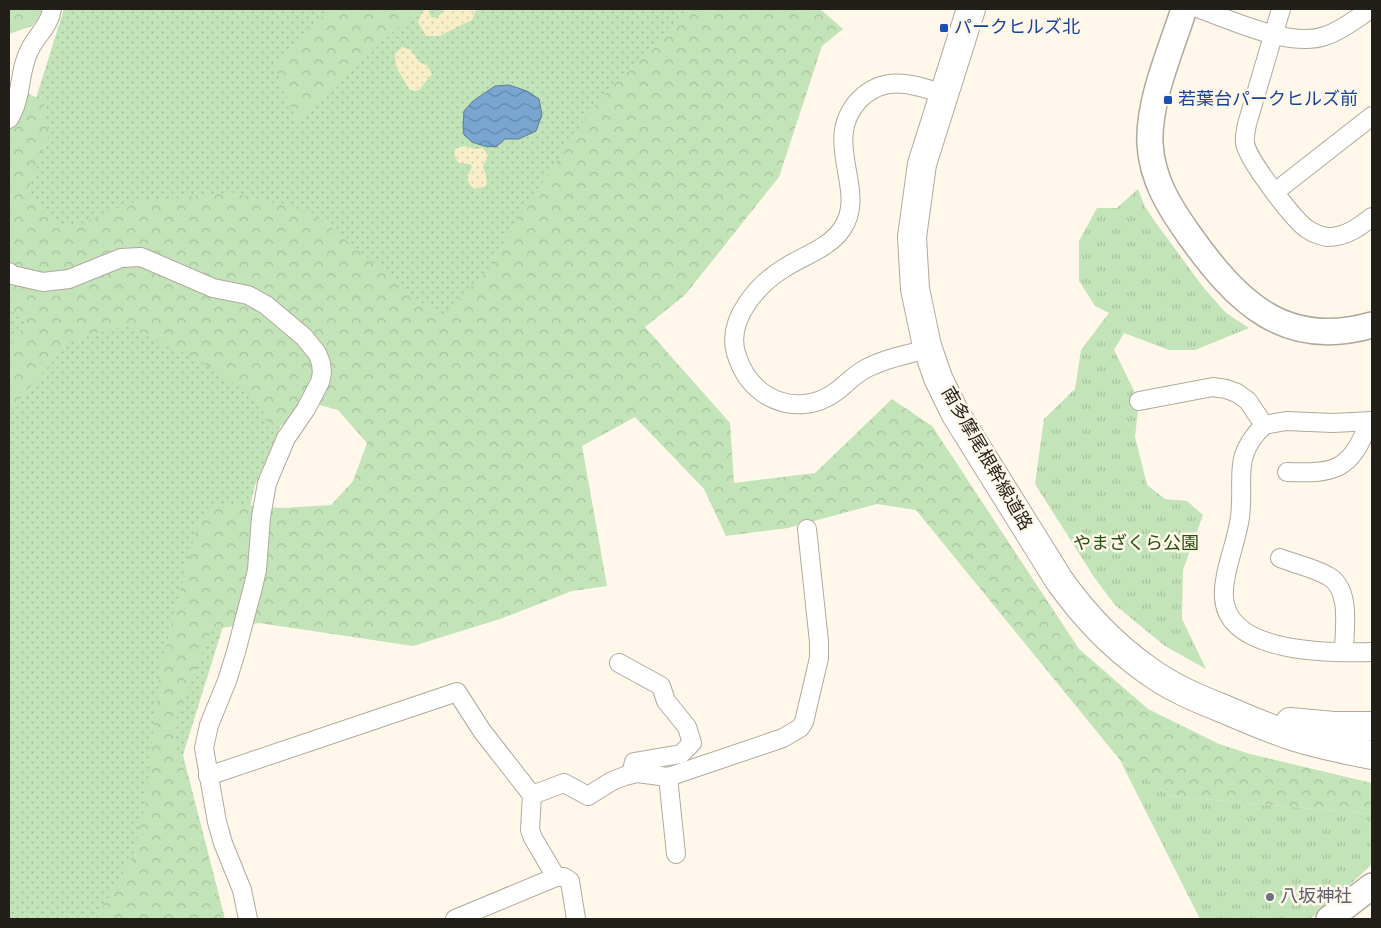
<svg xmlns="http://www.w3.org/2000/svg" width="1381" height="928" font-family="'Alegreya Sans','Noto Sans JP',sans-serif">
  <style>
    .grass { fill: url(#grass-dots) }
    .forest { fill: url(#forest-crowns) }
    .sand { fill: url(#sand-dots) }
    .park { fill: url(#park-tufts) }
    .water { fill: url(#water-waves); stroke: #5f7e9a }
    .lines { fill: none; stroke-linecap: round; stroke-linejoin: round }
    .street-casing { stroke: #b0a99d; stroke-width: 20 }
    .secondary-casing { stroke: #b0a99d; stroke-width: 28 }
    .primary-casing { stroke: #b0a99d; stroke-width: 30 }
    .street { stroke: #fff; stroke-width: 18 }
    .secondary { stroke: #fff; stroke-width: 25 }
    .primary { stroke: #fff; stroke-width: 28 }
    .transit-dot { fill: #1a4fb4; stroke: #fff7ea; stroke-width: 2 }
    .worship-dot { fill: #6b7280; stroke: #fff7ea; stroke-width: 2 }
    .labels { text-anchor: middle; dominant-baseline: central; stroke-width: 5; stroke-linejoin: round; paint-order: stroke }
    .transit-label { font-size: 18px; fill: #164399; stroke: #fff7ea; text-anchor: start }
    .street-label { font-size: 18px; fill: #221f1a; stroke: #fff7ea }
    .park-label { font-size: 18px; fill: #23510c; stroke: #fff7ea }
    .worship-label { font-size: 18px; fill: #5b616d; stroke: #fff7ea; text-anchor: start }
  </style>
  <defs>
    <pattern id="grass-dots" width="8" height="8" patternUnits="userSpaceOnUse" patternTransform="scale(1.25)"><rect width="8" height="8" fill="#c3e3b8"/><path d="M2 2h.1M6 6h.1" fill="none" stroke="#a7c29e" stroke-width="1.8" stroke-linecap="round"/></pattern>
    <pattern id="forest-crowns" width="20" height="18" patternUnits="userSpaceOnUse" patternTransform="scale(1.25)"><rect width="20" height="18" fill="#c3e3b8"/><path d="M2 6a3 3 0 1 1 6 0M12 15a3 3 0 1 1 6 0" fill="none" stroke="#a7c29e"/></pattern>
    <pattern id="sand-dots" width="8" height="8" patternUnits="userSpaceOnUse" patternTransform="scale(1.25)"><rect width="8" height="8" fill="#f8efc9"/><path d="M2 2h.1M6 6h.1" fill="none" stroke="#d4ccac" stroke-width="1.8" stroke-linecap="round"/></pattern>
    <pattern id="park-tufts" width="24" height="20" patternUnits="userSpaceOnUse" patternTransform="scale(1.25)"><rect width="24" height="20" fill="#c3e3b8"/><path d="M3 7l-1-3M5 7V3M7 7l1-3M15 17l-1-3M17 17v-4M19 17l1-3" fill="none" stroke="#a7c29e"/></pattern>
    <pattern id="water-waves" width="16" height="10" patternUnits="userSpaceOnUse" patternTransform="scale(1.25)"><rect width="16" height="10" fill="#79a6d1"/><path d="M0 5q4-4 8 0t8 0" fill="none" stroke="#6387a9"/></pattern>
  </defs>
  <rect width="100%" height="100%" fill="#fff7ea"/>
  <g class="grass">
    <path d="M64,9H745L473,359L38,251L9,184Z"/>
    <path d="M9,289L140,297L285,416L255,485L226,617L183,755L225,919H9Z"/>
  </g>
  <g class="forest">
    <path d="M9,9H42L44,13L32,26L9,34Z"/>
    <path d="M330,9H420L380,43L317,105L296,121L275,66Z"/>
    <path d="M687,9H820L843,29L822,46L779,177L685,295L645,327L730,423L734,483L815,473L892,399L932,426L1079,649L1148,709L1219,744L1250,754L1372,783V814L1170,796L1120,760L916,510L877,504L788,528L726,536L704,489L635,417L582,446L607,586L572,591L500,619L413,646L259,623L212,629L173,726L222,919H95L133,856L145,804L161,666L199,518L214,503L282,508L331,505L353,481L367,443L338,410L320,405L270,431L260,401L197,359L125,326L70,341L9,412V349L26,322L9,309V83L44,102L49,134L28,190L46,216L71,228L129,203L230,192L313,213L418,300L442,316L489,269L514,225L593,107Z"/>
  </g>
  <g class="sand">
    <path d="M426,9H428L431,17L437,18L445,9H476L472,20L439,36H426L418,22L423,11Z"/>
    <path d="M402,47L411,50L419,62L428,66L432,74L419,90L415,91L409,89L396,67L395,54Z"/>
    <path d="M466,146L474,149L483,148L488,156L483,166C485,174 488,177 486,186L476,189L473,188C465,180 467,176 472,167L470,164L459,163C455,158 453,154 456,148Z"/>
  </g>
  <g class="park">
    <path d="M1138,189L1145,207L1156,223L1203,287L1226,313L1249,328L1195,350H1169L1124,333L1114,350L1139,401L1135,437L1147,485L1165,499L1187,501L1203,515L1183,570L1182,619L1206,669L1165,646L1115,605L1094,577L1035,484L1044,419L1075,389L1081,350L1109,313L1095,306L1079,281V241L1097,208H1117Z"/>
    <path d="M1120,760L1170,796L1372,814V864L1336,898L1310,919H1200Z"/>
  </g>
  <path class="water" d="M509,85L527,91L539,99L542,115L536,131L519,139H505L496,147L484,146L472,142L464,135L463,127L464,111L473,101L495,86Z"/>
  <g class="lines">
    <g class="street-casing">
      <g id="street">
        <path d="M1200,9C1234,21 1290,48 1325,36C1341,31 1357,18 1371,9"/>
        <path d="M1281,9L1247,124C1246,130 1244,137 1245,143C1247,159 1293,219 1307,229C1313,233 1321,236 1328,237C1346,237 1359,227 1372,217"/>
        <path d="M9,119C23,97 18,71 30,49C37,35 50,25 52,9"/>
        <path d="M1275,192L1372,116"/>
        <path d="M9,272L12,275L43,282L69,279L121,258L141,257L213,288L248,295L266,305L304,337L317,353L321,363L322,373L320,382L306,409L286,438L267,483L261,517L257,570L253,587L236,652L227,681L209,725L204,748L217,822L223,843L242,890L248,919"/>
        <path d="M928,349C908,354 886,358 867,368C855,374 847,383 837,391C816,407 789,409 766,395C750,385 741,370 736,353C726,319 759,283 786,267C805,255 829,248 842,229C869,190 820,142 859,100C885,73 915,85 944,94"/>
        <path d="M1139,401L1213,387L1226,389L1237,393L1248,401L1264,425L1286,421L1333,423L1372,421"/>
        <path d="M1264,425C1231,458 1245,476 1240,517C1237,542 1222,574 1224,598C1228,654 1332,653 1372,652"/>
        <path d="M1287,472C1336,474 1351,470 1369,422"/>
        <path d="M1280,558C1295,564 1314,568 1328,576C1352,589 1344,630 1344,652"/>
        <path d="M619,663L661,686L666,701L687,727L692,743L681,754L634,762L631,774"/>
        <path d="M208,776L457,692L482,731L532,795L530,830L533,838L556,877"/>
        <path d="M668,777L676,854"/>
        <path d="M532,795L564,783L588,796L612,781L625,776L637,773L668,777L783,738L800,728L804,722L819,658V642L807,529"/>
        <path d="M455,919L556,877H564L570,881L576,919"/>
      </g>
    </g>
    <g class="secondary-casing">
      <g id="secondary">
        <path d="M1184,9C1171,50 1148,101 1150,144C1152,180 1170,208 1190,236C1237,302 1285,350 1372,325"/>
        <path d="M1329,919L1372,886"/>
      </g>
    </g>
    <g class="primary-casing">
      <g id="primary">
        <path d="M971,9L922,164L912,237L915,289L927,346L938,378L955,413L1059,580C1083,614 1111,644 1146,669C1170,687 1196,698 1224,709C1247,719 1270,729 1295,737C1320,745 1346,750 1372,755"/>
        <path d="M1290,722L1334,726H1372"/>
      </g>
    </g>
    <use href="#street" class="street"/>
    <use href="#secondary" class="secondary"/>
    <use href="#primary" class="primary"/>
  </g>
  <g class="transit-dot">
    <rect x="939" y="23" width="10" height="10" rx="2.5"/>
    <rect x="1163" y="95" width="10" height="10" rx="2.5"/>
  </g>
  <circle class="worship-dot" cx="1270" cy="897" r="5"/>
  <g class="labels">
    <g class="transit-label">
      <text x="954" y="28">パークヒルズ北</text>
      <text x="1178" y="100">若葉台パークヒルズ前</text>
    </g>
    <g class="street-label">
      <text transform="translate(986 459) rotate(60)">南多摩尾根幹線道路</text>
    </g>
    <g class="park-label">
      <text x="1136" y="544">やまざくら公園</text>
    </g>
    <g class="worship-label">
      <text x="1280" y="897">八坂神社</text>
    </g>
  </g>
  <rect width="1381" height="928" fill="none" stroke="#221f1a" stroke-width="20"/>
</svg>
